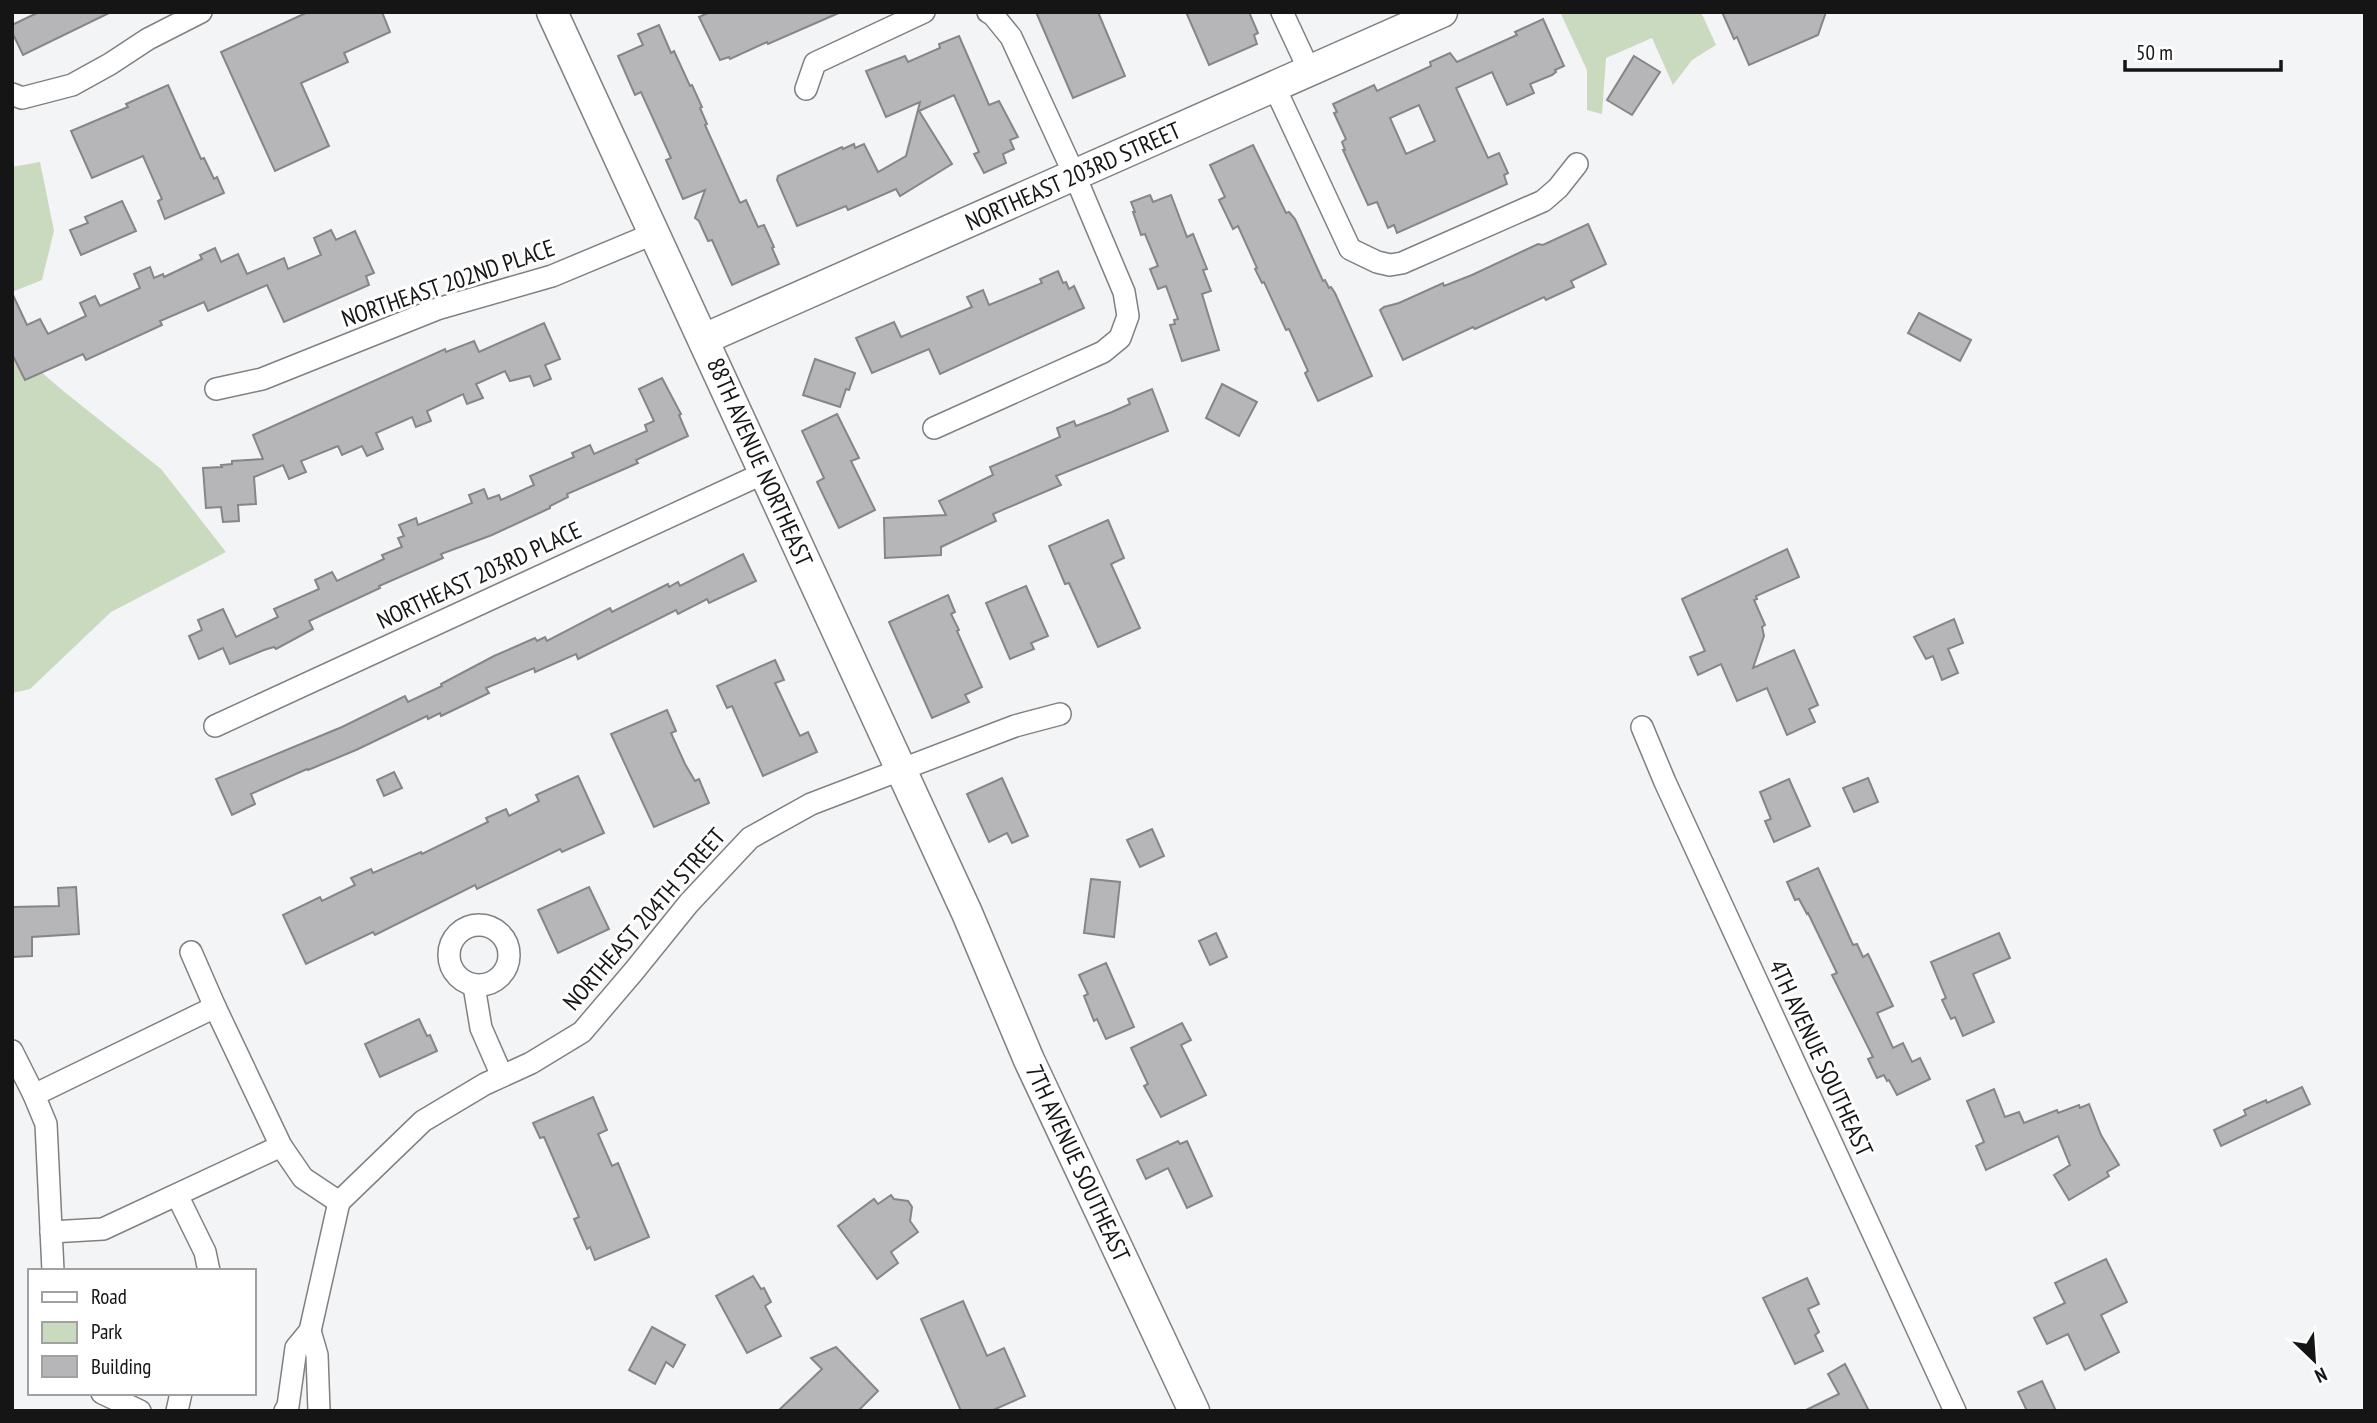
<svg xmlns="http://www.w3.org/2000/svg" width="2377" height="1423" font-family="'PT Sans Narrow',sans-serif">
  <style>
    .green { fill: #c9dabe }
    .building { fill: #b6b6b8; stroke: #868688; stroke-width: 2; fill-rule: evenodd }
    .lines { fill: none; stroke-linecap: round; stroke-linejoin: round }
    .street-casing { stroke: #808082; stroke-width: 24 }
    .secondary-casing { stroke: #808082; stroke-width: 33 }
    .street { stroke: #fff; stroke-width: 21 }
    .secondary { stroke: #fff; stroke-width: 30 }
    .labels { text-anchor: middle; dominant-baseline: central; stroke-width: 6; stroke-linejoin: round; paint-order: stroke }
    .street-label { font-size: 24px; fill: #151516; stroke: #fff }
  </style>
  <rect width="100%" height="100%" fill="#f3f4f6"/>
  <g class="green">
    <path d="M1560,12H1701L1716,45L1692,60L1673,85L1652,38L1606,58L1602,114L1587,110V70Z"/>
    <path d="M40,162L54,231L42,280L12,292V167Z"/>
    <path d="M12,347L62,390L161,469L226,552L111,612L30,689L12,693Z"/>
  </g>
  <g class="building">
    <path d="M39,12H111L23,55L12,32V25Z"/>
    <path d="M308,12H382L390,32L344,53L348,62L301,83L329,146L275,171L221,52Z"/>
    <path d="M710,12H841L768,44L767,42L730,59L729,57L720,60L699,17Z"/>
    <path d="M1036,12H1098L1125,76L1073,98Z"/>
    <path d="M1186,12H1249L1258,33L1254,35L1257,44L1209,65Z"/>
    <path d="M1722,12H1826L1818,35L1749,65L1737,37L1734,39Z"/>
    <path d="M1543,19L1564,66L1555,70L1556,72L1552,75L1530,84L1534,93L1507,105L1492,72L1456,88L1488,158L1499,153L1508,173L1504,175L1507,184L1397,233L1394,225L1388,228L1377,202L1368,205L1343,150H1345L1342,142L1346,139L1334,113L1337,112L1333,104L1374,85L1377,91L1431,66L1430,62L1450,53L1457,62L1517,35L1515,32ZM1419,105L1435,141L1406,154L1390,118Z"/>
    <path d="M659,25L671,53L674,51L690,86L692,85L702,107L700,108L707,124L705,125L740,203L746,200L758,227L764,225L774,247L772,248L779,264L732,285L712,240L708,241L699,221L695,218L705,190L683,199L666,160L671,158L641,92L635,95L618,56L643,45L638,34Z"/>
    <path d="M959,36L989,105L999,101L1018,137L1010,140L1014,149L1003,154L1006,163L984,173L974,154L979,152L954,95L919,111L952,164L900,196L896,189L848,210L846,206L797,226L777,180L778,176L842,147L843,149L854,144L855,148L864,144L878,172L906,156L920,102L886,117L866,71L905,56L908,62L940,48L939,44Z"/>
    <path d="M1634,56L1660,72L1632,115L1607,100Z"/>
    <path d="M168,85L201,159L204,158L214,179L217,177L224,193L165,219L158,201L162,199L143,156L92,178L71,131L128,107L126,104Z"/>
    <path d="M1253,145L1286,213L1289,212L1295,219L1323,281L1325,280L1329,288L1331,287L1335,293L1372,376L1318,401L1305,373L1308,371L1289,329L1286,330L1264,282L1262,283L1255,269L1257,268L1238,226L1233,229L1219,200L1225,197L1210,165Z"/>
    <path d="M1150,195L1153,202L1171,195L1187,237L1193,234L1207,269L1203,270L1211,291L1202,294L1219,350L1182,361L1170,325L1175,324L1174,320L1178,319L1166,286L1158,289L1150,269L1158,266L1145,234L1141,235L1133,212H1135L1131,202Z"/>
    <path d="M122,201L136,231L81,255L70,230L88,223L85,217Z"/>
    <path d="M1588,224L1606,264L1571,281L1574,287L1546,300L1544,297L1475,329L1473,327L1403,360L1380,310L1384,307L1399,303L1443,283L1444,286L1472,275L1538,244L1543,245Z"/>
    <path d="M331,230L336,240L355,231L374,273L366,276L369,285L284,322L267,285L208,311L204,302L160,321L162,325L86,360L83,354L25,380L12,354V293L27,325L40,319L48,334L86,316L80,303L95,296L100,306L140,288L134,274L150,267L154,278L163,274L164,277L202,259L200,255L215,248L221,262L238,254L247,274L284,258L288,269L321,255L314,238Z"/>
    <path d="M1058,271L1063,283L1066,282L1069,289L1074,286L1084,308L940,374L929,349L872,373L856,338L894,322L901,337L972,307L967,297L983,290L989,305L1042,283L1040,279Z"/>
    <path d="M1919,313L1971,340L1960,361L1908,333Z"/>
    <path d="M544,323L560,359L545,365L551,379L534,386L530,376L510,381L505,371L476,384L483,398L467,404L463,394L427,411L431,421L416,427L412,417L376,433L383,449L367,456L362,446L342,455L338,446L301,461L306,472L289,479L283,465L254,477L256,504L238,505L239,521L223,522L221,507L206,508L203,468L222,467L221,465L232,464V461L263,459L253,435L445,349L446,352L474,341L479,352Z"/>
    <path d="M815,359L855,373L849,390L846,389L840,407L803,395Z"/>
    <path d="M662,378L681,414L679,415L688,436L636,460L638,463L567,494L568,497L550,506V508L492,535L441,554L443,558L379,586L380,588L309,621L313,629L276,649L274,647L264,650L230,664L223,648L199,659L189,636L202,630L198,620L223,609L236,637L278,617L274,609L319,589L315,580L332,572L337,581L384,559L382,555L402,547L398,538L404,536L399,525L416,518L418,525L472,503L469,495L484,489L488,499L499,495L501,500L534,485L530,476L574,457L572,453L590,445L594,454L647,431L645,425L654,421L639,389Z"/>
    <path d="M1222,384L1257,402L1239,436L1206,418Z"/>
    <path d="M1152,389L1168,431L1056,476L1061,485L993,514L996,521L941,547V555L885,558L884,518L946,515L939,501L993,475L990,467L1060,437L1057,428L1074,421L1076,426L1112,412L1130,404L1128,399Z"/>
    <path d="M837,414L859,458L851,461L875,510L839,528L817,482L824,478L802,431Z"/>
    <path d="M1108,520L1124,558L1111,564L1140,628L1098,647L1069,583L1065,584L1049,546Z"/>
    <path d="M1787,549L1799,577L1756,596L1757,599L1754,600L1765,625L1762,627L1764,636L1753,668L1794,650L1818,705L1809,709L1815,722L1787,735L1767,688L1737,701L1721,664L1698,675L1690,657L1705,651L1682,599Z"/>
    <path d="M743,554L756,581L709,603L707,599L678,614L676,610L578,659L576,654L535,672L534,668L486,688L489,693L441,716L440,713L428,719L427,716L356,750L308,770L307,769L251,794L255,804L232,815L216,779L342,727L405,696L408,702L442,686L441,684L494,656L535,638L537,641L545,637L547,641L610,608L612,612L668,584L669,587L678,582L680,586Z"/>
    <path d="M1026,586L1048,636L1031,643L1034,649L1010,659L986,603Z"/>
    <path d="M948,595L955,612L951,614L959,630L957,631L982,687L965,695L969,702L932,718L889,622Z"/>
    <path d="M1954,619L1963,643L1948,649L1958,673L1942,680L1933,656L1926,659L1914,637Z"/>
    <path d="M775,660L784,680L775,683L790,715L800,736L808,732L817,752L763,776L732,706L727,708L717,686Z"/>
    <path d="M667,710L676,731L671,733L685,764L695,781L699,779L709,803L654,827L611,734Z"/>
    <path d="M394,772L402,788L384,796L377,780Z"/>
    <path d="M578,776L604,833L562,852L560,849L477,889L475,885L375,935L373,932L306,964L283,915L320,897L322,901L355,885L351,878L371,869L373,873L421,852L422,854L488,822L486,818L506,809L509,816L539,801L536,795Z"/>
    <path d="M1002,778L1028,836L1012,843L1007,833L989,842L967,794Z"/>
    <path d="M1868,778L1878,802L1854,812L1843,788Z"/>
    <path d="M1789,779L1810,826L1774,842L1765,821L1771,819L1760,792Z"/>
    <path d="M1152,829L1164,856L1140,867L1127,840Z"/>
    <path d="M1818,868L1853,945L1857,944L1863,957L1868,954L1893,1006L1877,1013L1893,1048L1903,1043L1912,1062L1920,1058L1930,1079L1897,1095L1889,1080L1887,1081L1884,1075L1877,1078L1868,1059L1873,1057L1832,975L1837,973L1808,913L1807,914L1799,899L1795,900L1787,882Z"/>
    <path d="M1091,879L1120,882L1114,937L1084,933Z"/>
    <path d="M76,887L79,934L32,937V956L12,957V907L59,906L58,888Z"/>
    <path d="M589,887L609,929L558,953L538,910Z"/>
    <path d="M1216,933L1227,957L1210,965L1199,941Z"/>
    <path d="M1999,933L2010,958L1973,974L1994,1022L1963,1036L1955,1017L1951,1019L1942,1000L1946,998L1931,962Z"/>
    <path d="M1106,963L1134,1027L1106,1039L1097,1019L1094,1021L1084,996L1088,994L1079,975Z"/>
    <path d="M419,1019L427,1036L430,1035L437,1051L380,1077L365,1044Z"/>
    <path d="M1182,1023L1191,1040L1181,1045L1206,1095L1161,1117L1144,1086L1148,1084L1131,1048Z"/>
    <path d="M2302,1087L2310,1104L2221,1146L2214,1130L2246,1115L2244,1110L2266,1100L2267,1103Z"/>
    <path d="M1994,1089L2005,1117L2019,1112L2024,1123L2057,1110L2058,1113L2079,1105L2080,1108L2089,1104L2101,1135L2119,1165L2107,1172L2109,1176L2069,1200L2054,1175L2070,1165L2058,1136L1986,1170L1976,1146L1984,1142L1967,1101Z"/>
    <path d="M593,1097L607,1130L598,1134L612,1166L618,1163L649,1237L595,1260L590,1247L587,1249L574,1219L579,1217L544,1137L540,1138L533,1123Z"/>
    <path d="M1178,1141L1180,1144L1187,1141L1212,1196L1187,1208L1168,1168L1146,1179L1137,1160Z"/>
    <path d="M891,1195L894,1199L908,1201L912,1207L910,1221L918,1232L891,1252L898,1263L877,1279L838,1226L874,1199L878,1204Z"/>
    <path d="M2106,1259L2127,1302L2101,1315L2119,1352L2085,1370L2068,1334L2047,1344L2034,1318L2065,1303L2055,1283Z"/>
    <path d="M753,1276L761,1289L764,1288L771,1302L765,1306L781,1336L747,1353L716,1296Z"/>
    <path d="M1807,1278L1819,1304L1808,1309L1819,1332L1815,1335L1823,1351L1795,1364L1763,1298Z"/>
    <path d="M963,1301L987,1356L1004,1348L1025,1396L991,1411H961L921,1319Z"/>
    <path d="M652,1327L685,1345L673,1367L666,1362L655,1384L629,1370Z"/>
    <path d="M836,1347L878,1391L858,1411H778L822,1369L811,1358Z"/>
    <path d="M1845,1364L1869,1411H1804L1839,1394L1828,1374Z"/>
    <path d="M2042,1381L2056,1411H2027L2018,1392Z"/>
  </g>
  <g class="lines">
    <g class="street-casing">
      <g id="street">
        <path d="M1282,12L1310,72"/>
        <path d="M1275,88L1350,249L1377,262L1390,265L1402,263L1543,201L1558,188L1577,164"/>
        <path d="M806,89L815,63L924,12"/>
        <path d="M12,94L22,98L72,85L110,64L148,39L201,12"/>
        <path d="M216,389L262,379L437,309L552,276L655,233"/>
        <path d="M934,428L1103,352L1120,338L1128,316L1124,292L1075,176L1011,37L993,15L988,12"/>
        <path d="M215,726L764,473"/>
        <path d="M1642,727L1665,782L1955,1411"/>
        <circle cx="479" cy="955" r="30"/>
        <path d="M191,952L215,1007"/>
        <path d="M474,986L481,1028L502,1076"/>
        <path d="M12,1051L34,1095"/>
        <path d="M177,1195L205,1252L209,1271"/>
        <path d="M339,1202L423,1121L485,1084L531,1063L582,1032L634,971L689,903L750,838L811,804L1015,726L1060,714"/>
        <path d="M51,1232L103,1229L281,1146"/>
        <path d="M53,1271L46,1124L34,1095L215,1007L281,1146L303,1178L339,1202"/>
        <path d="M310,1331L317,1355L319,1411"/>
        <path d="M102,1393L140,1411"/>
        <path d="M177,1411L181,1393"/>
        <path d="M285,1411L288,1406L296,1348L310,1331L339,1202"/>
      </g>
    </g>
    <g class="secondary-casing">
      <g id="secondary">
        <path d="M552,12L967,913L1029,1060L1194,1411"/>
        <path d="M704,339L1442,12"/>
      </g>
    </g>
    <use href="#street" class="street"/>
    <use href="#secondary" class="secondary"/>
  </g>
  <g class="labels">
    <g class="street-label">
      <text transform="translate(1073 176) rotate(-24)">NORTHEAST 203RD STREET</text>
      <text transform="translate(448 283) rotate(-19)">NORTHEAST 202ND PLACE</text>
      <text transform="translate(760 462) rotate(66)">88TH AVENUE NORTHEAST</text>
      <text transform="translate(479 575) rotate(-25)">NORTHEAST 203RD PLACE</text>
      <text transform="translate(644 919) rotate(-49)">NORTHEAST 204TH STREET</text>
      <text transform="translate(1821 1058) rotate(65)">4TH AVENUE SOUTHEAST</text>
      <text transform="translate(1078 1163) rotate(65)">7TH AVENUE SOUTHEAST</text>
    </g>
  </g>
  <rect width="2377" height="1423" fill="none" stroke="#151516" stroke-width="28"/>
  <rect x="28" y="1269" width="228" height="126" fill="#ffffff" stroke="#a1a1a2" stroke-width="2"/>
  <rect x="42" y="1292" width="35" height="10" fill="#ffffff" stroke="#a1a1a2" stroke-width="2"/>
  <text x="91" y="1304" font-size="21" fill="#151516">Road</text>
  <rect x="42" y="1322" width="35" height="21" fill="#c9dabe" stroke="#a1a1a2" stroke-width="2"/>
  <text x="91" y="1339" font-size="21" fill="#151516">Park</text>
  <rect x="42" y="1356" width="35" height="21" fill="#b6b6b8" stroke="#a1a1a2" stroke-width="2"/>
  <text x="91" y="1374" font-size="21" fill="#151516">Building</text>
  <g transform="translate(2314 1360) rotate(155)" stroke="#ffffff" stroke-width="5" paint-order="stroke">
  <path d="M0-5L12 26L0 18L-12 26Z" fill="#151516"/>
  <text y="-10" font-size="19" font-weight="bold" text-anchor="middle" fill="#151516">N</text>
  </g>
  <path d="M2125 60v10h156v-10" fill="none" stroke="#151516" stroke-width="3.5"/>
  <text x="2136" y="60" font-size="21" fill="#151516" stroke="#ffffff" stroke-width="5" paint-order="stroke">50 m</text>
</svg>
